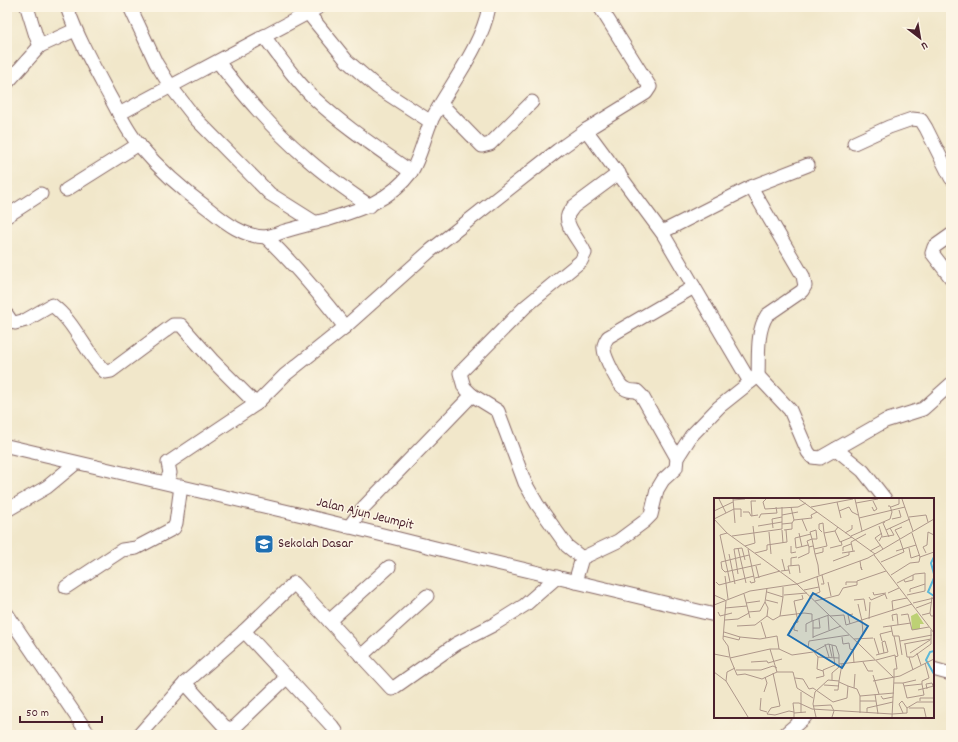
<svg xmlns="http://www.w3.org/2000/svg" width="958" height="742" font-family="Dekko,sans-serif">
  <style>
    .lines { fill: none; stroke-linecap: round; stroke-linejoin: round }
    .minor-casing { stroke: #846563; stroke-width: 15 }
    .minor { stroke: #fff; stroke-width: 13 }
    .labels { text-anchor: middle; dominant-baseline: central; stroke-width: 3; stroke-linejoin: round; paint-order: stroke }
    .street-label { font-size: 14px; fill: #4a1f2b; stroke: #fcf5e5 }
    .poi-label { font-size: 14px; fill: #4a1f2b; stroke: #fcf5e5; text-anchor: start }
    .inset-river { fill: none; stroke: #5bb8d9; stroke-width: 2 }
    .inset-road { fill: none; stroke: #ae978a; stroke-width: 1 }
    .view { fill: #1f6fb2; fill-opacity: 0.15; stroke: #1f6fb2; stroke-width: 2 }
    .inset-edge { fill: none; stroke: #4a1f2b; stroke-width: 2 }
  </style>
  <rect width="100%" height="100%" fill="#fcf5e5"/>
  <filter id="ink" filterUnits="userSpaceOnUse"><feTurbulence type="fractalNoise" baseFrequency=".025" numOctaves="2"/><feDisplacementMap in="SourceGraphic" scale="8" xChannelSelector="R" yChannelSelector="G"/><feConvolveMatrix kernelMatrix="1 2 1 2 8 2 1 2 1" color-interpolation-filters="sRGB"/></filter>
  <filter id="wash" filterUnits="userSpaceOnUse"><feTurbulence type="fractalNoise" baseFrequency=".012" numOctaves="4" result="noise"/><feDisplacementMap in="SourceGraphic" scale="16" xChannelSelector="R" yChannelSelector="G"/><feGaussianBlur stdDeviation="0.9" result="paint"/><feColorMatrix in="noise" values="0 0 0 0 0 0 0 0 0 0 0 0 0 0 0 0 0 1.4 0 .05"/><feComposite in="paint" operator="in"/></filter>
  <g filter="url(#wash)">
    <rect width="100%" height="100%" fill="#f1e7ca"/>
  </g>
  <g filter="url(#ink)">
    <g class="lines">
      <g class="minor-casing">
        <g id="minor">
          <path d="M27,7L36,36L40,46"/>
          <path d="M67,7C78,39 94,67 110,97C119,113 127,131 139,145C160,170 184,191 210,210C226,223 244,237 266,237C272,236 279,233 285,231C299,227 313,223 326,220C359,210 390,201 411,172C420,159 425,134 432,119C451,83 481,48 489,7"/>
          <path d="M130,7L156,63L171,87L196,119L270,194L316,223"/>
          <path d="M308,13L347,61L377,87L431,122"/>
          <path d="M264,36C280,58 296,81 316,100C345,127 379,149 411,172"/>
          <path d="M218,62C244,95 271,128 304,156C324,175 347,190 370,206"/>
          <path d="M7,83L40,46L75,30"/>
          <path d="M441,104L482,146L490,144L532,102"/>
          <path d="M119,114L319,7"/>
          <path d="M586,130L663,234L750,382"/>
          <path d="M854,143L889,127L912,119L921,120L926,128L951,178"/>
          <path d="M751,187L803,276L805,286L802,291L767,315C756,332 759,357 758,376"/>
          <path d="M66,190L139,144"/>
          <path d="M7,216L41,194"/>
          <path d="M662,232L751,187L808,165"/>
          <path d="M951,235L934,247L932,253L951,278"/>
          <path d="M266,237C295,265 320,295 345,327"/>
          <path d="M7,315L11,321L15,323L26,320L52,305C75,322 85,352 105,372L111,371L173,325H181L212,360L256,404"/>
          <path d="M472,395L498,411L525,483L537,504L567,546L582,558"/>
          <path d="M7,446L302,515L484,560L715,615"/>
          <path d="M836,449L863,471L885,499"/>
          <path d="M677,458L642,396L637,391C633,391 628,391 624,388C618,385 604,356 604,349C603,344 606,340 608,337L694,287"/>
          <path d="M166,482L170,473L168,463L256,404L285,375L345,327L430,251L558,150L586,130L646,93L650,87L600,7"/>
          <path d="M7,510L47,487L76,463"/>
          <path d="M349,527L363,508L472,395L464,387L460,373L525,307L581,261L585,253C581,242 564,226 568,215C568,213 572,210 573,207L619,173"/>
          <path d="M575,582L582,558L618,541L645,521L651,515L657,490L663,480L676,468L677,458L691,436L719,407L758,376L790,410L808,452L812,457L820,458L885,421L923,409L951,384"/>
          <path d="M66,587L122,550L136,548L174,528L176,523L181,486"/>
          <path d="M7,614L89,735"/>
          <path d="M329,621L389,567"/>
          <path d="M244,631L332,726L336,731V735"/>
          <path d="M361,656L427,596"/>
          <path d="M933,669L951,674"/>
          <path d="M185,683L224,726L230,729L236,726L287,677"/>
          <path d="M139,735L185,683L241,634L294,583L392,689L456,644L493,625L525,605L557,577"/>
          <path d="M784,735L805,717"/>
        </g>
      </g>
      <use href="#minor" class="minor"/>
    </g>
  </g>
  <defs>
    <g id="school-square" transform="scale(1)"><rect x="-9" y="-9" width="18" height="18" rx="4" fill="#1f6fb2" stroke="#fcf5e5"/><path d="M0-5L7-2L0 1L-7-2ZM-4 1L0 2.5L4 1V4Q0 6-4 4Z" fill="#fff"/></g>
  </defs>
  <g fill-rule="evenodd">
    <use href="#school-square" x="264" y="544"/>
  </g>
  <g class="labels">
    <g class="street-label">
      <text transform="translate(365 514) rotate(14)">Jalan Ajun Jeumpit</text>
    </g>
    <g class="poi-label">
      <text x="278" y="544">Sekolah Dasar</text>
    </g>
  </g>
  <g transform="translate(714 498)">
    <rect width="220" height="220" fill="#f1e7ca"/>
    <path d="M203,115L210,126H206V131L198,132L197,118Z" fill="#bdd174"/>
    <path class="inset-river" d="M220,59L217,65L220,76M220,80L214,94L220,98M220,153L216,154L212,162L220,176"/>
    <path class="inset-road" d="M5,1L12,15M19,1L21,25M52,1L49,4L51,11L84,9L92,5M85,1L161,56M141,1L148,33M188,1L199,33M19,2L31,1M123,4L127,20M142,5L164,1M77,9L80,22L98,20L97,17L103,14M97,9L139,1M158,9L160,13L163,11L159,3M177,9L185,6V1M20,11H27V19M0,13L19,4M125,13L135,9L138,14L144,17M29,14H35L37,18L44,17M68,17L84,14M38,18L37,3H42M195,19L212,17L214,24M45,20L47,16L63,15L62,9M145,20L191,9M0,21L13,35L83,86L180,180M0,21L20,11M88,21L93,33M178,21L187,19L185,12M171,24L169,25L175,39M68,26L78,25L80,22M44,28L68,24M165,28L168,38L165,43M59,30L58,21L68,19M68,32L69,45M70,32L78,31V25M172,32L196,21M121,33L126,44L138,39M55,34L57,56M108,34L105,31V26L109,25L110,35M13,35L6,37L16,84M85,35L88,49M131,35L138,31V27M168,35L161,40L169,51M18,38L68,31V9M137,38L176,21L178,14L176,8H174M168,39L180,37L176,30M186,41L181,32L188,29M94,47L82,50L81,40L97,36M31,48L41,45L39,28M77,48V55L82,54M99,48L95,49L93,43L98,41H103L102,32L96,34L98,41L101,56L104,67L105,77M24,50L32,85M116,50L128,47L127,43M195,50L197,60L206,57M34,51L41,84L37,85L36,83M100,51L113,48L110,35L121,33L124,29M129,53V49L137,46M139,53L137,44L152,36M156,53L167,47M182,53L202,47M41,55L53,52V47L73,44L72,32M128,55L141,53M212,55L209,49L213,47L214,34L220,37M15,56L21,86M101,56L109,54V50M35,57L7,64L8,71L11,74L47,66M160,57L220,135M206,59L220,54M84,60L95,55V49M68,61L71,73M119,63L135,57V54M146,63L147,70L148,72L147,69M167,64L190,54L186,42M42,68L45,80M77,68V60L83,59M75,72L74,68L85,67L86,75M67,73L75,72L76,76M24,76L20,51L28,50L31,62M177,77L196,65L205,64L206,59L198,35M11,78L14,101M41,80L66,73M190,82L191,84L199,82V77M2,84L5,87L40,78M114,84L117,98M183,85L201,76L211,75V93L193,97M107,86H110L108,77M132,87V84H143M90,92L105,89M53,94L69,99V89M159,94L160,97L172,95M196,94V91L211,86M174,95L185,90M30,96L36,120M0,97L11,102M70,97L93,95M96,98L106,94L103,79M155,99L157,102L171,96L173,101M52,102L64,105M140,102L150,101L152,113M12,103L9,141L14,148L16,160M101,103L125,97L129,90L143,87V83L172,73M51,104L54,110L53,118L59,122L66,118L90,115L98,116V123L115,117M32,105L46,103M199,105L220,100M144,106L148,123M0,107L36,93L83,86L154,60L220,21M11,110L33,108M202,110L218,104M179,113L178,103L193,100M4,114L6,118L18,115M34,114L46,113L51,104L53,90M216,115L218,99M187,117L194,116L198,132L215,129M208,117L216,115L217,118H220M66,118L69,99M114,118L115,132M116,118L130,117L132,127L198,106M155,121L156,104M11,122L24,121L35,115M99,123V140M148,123L149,136M179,123L178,117L183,116L184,127M47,124L52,140M136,126L134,117L139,116M23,128L41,127L53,118M177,128L179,138H185L188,157M169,129L197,125M99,130H106L105,121M84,133L80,132V125L84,124L80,103L89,101L88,97M10,134L26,139M92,134V126L98,123M9,138L25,142L26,139L46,141L63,138L65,151M180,138L184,158L181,159M99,139L127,128M128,139L129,146L135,145L136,151L139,152L140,165M160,140L165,156M140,141L159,140M168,143L166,136L178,133M186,143L218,137M111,146L115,159M115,146L118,159M190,146L217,141M191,146L193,159H199L217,146V132M94,150L95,143L135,137M56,151L63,174L48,181L31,176L23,177L16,160L56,151H65L78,157L99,154L114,146L122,148L125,157V169L118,175V182M100,154L104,159L125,160M196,155L216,142M203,155L207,167M0,156L15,159M162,157L174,154L171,143L168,144L170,155M104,159L103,171L109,173M195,159L199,172M162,162L181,157L183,171H180V180M37,164L53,163L54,165L68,161M149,164L154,173H159M125,166L161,162M22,172H47L59,168L63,170M0,174L12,183L34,219M63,174H79L83,190L99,200M59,175L66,208L57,210L53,216L61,217L75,213L80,214V219M159,177L165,196M81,180L89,181L95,191L99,190L119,204M102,180L110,178L109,172L121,167L118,147M12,183L13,174L21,170M125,183L128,166M159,183L186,178L220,161M180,185H189L190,188L208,186V183L215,180L211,165M189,185L202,182M110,187L125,188M134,188L143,191L146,198M190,188L193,200L210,197L208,186M140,190L141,176M213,191L212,186L218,185L219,188M204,192L220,188M50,194L53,185L51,179M87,194V215M161,196L164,216M167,198L169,201L179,199M47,200L46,212L53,214M146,203H162M206,203V200H220M119,204L133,200L134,188L125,184M117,207L120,213L118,219M99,208L117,207M195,210H210L212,219M80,214L79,205H85L98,211L178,216M80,215L92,214M146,215V198L180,195M153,215V210L179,204M189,215L185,206L188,203L193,210L203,204H220M178,216L193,215V210M102,219L99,206L101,194L114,182L125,183L124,192H120M178,219L180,180"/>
    <path class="view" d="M99,95L154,128L128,170L74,137Z"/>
    <rect width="220" height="220" class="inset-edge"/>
  </g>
  <rect width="958" height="742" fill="none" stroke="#fcf5e5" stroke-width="24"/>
  <g transform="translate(920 38) rotate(149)" stroke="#fcf5e5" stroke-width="3" paint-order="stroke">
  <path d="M0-3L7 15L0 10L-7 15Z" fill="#4a1f2b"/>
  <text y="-6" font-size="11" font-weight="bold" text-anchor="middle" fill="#4a1f2b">U</text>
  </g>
  <path d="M20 716v6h82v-6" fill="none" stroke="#4a1f2b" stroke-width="2"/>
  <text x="26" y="716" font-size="12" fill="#4a1f2b" stroke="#fcf5e5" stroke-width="3" paint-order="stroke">50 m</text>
</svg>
